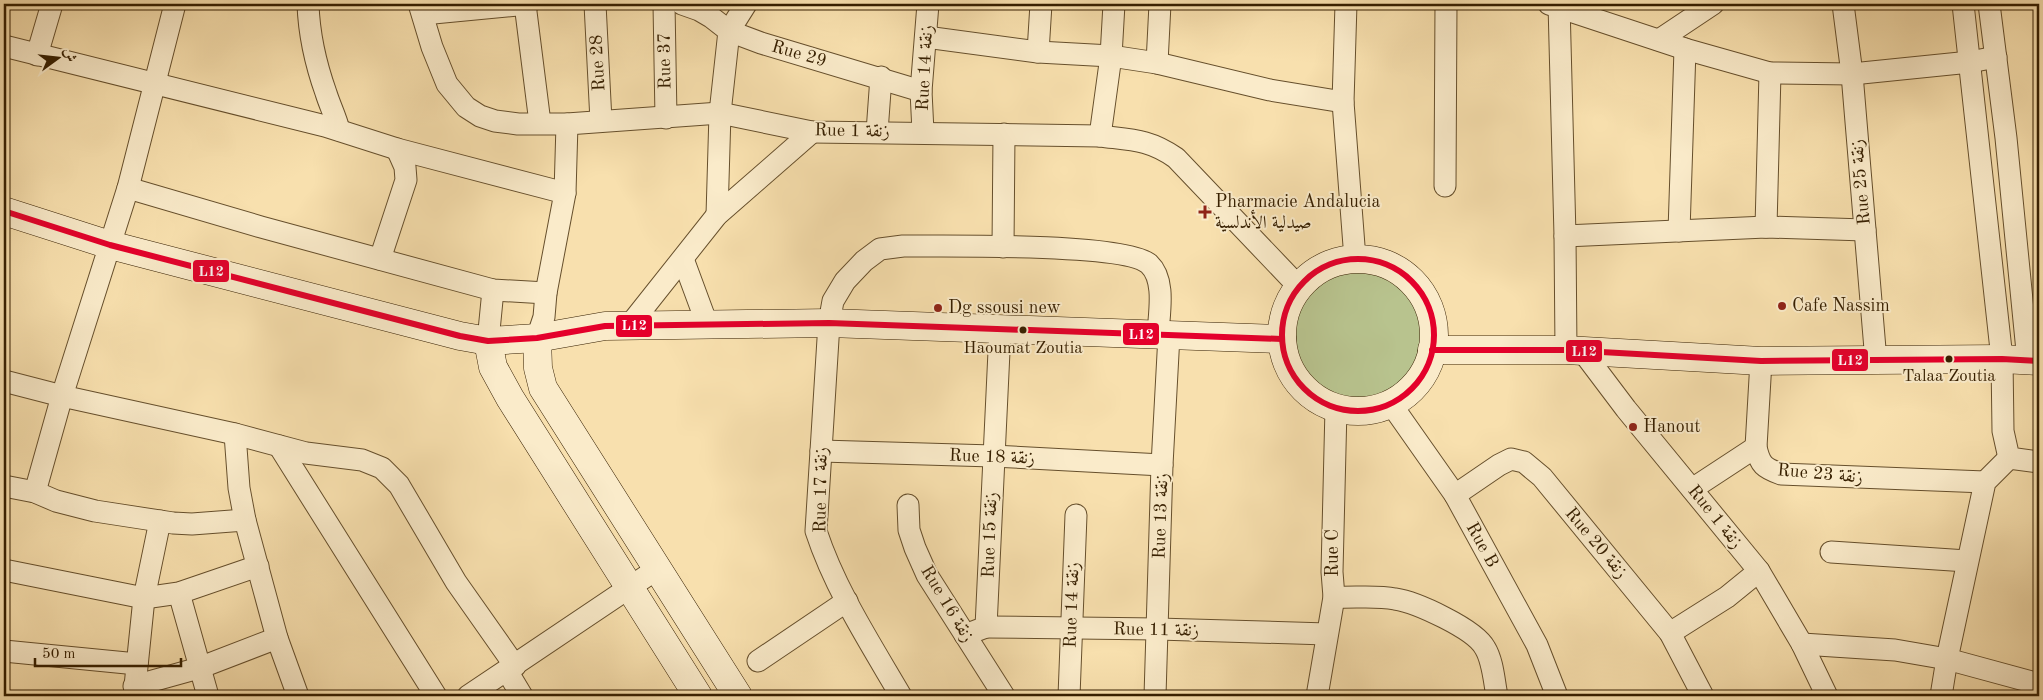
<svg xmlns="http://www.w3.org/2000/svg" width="2043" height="700" font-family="'Old Standard TT',Amiri,serif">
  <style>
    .grass { fill: #b8c38e; stroke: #777147 }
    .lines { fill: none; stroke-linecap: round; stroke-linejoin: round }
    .street-casing { stroke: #664f2c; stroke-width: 23 }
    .secondary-casing { stroke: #361f00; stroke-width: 29 }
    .street { stroke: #faebca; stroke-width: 21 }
    .secondary { stroke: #faebca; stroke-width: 28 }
    .bus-1-casing { stroke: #faebca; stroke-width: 10 }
    .bus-1 { stroke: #e4002b; stroke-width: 6 }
    .poi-dot { fill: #8f2418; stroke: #faebca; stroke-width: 2 }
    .bus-dot { fill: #361f00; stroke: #faebca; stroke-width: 2 }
    .labels { text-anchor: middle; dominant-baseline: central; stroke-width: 4; stroke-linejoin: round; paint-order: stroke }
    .bus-label { font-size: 17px; fill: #361f00; stroke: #faebca }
    .street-label { font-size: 18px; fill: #361f00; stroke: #faebca }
    .poi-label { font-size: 18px; fill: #361f00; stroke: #faebca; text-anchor: start }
    .line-badge { stroke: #faebca; stroke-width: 2 }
    .badge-label { font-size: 14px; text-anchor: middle; font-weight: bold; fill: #fff }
  </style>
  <rect width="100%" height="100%" fill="#f8e0ae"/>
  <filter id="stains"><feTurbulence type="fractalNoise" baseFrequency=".004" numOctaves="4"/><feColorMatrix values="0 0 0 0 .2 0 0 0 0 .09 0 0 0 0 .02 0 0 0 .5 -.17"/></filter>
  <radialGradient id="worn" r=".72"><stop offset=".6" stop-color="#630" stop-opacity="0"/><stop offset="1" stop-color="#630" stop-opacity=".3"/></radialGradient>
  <circle class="grass" cx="1356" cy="335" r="66"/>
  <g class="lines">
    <g class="street-casing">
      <g id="street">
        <path d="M308,4C309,34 316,65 326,93C330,106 336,117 339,130"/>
        <path d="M419,4L432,47L447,84L466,107L480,116L495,121L518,124H567L720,113L812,132L1100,136C1131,140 1149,139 1176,158L1299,287"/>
        <path d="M525,4L540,123"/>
        <path d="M595,4L601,121"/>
        <path d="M664,4L666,118"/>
        <path d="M682,4L699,10L711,17L729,31L761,43L921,91"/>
        <path d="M1346,4L1343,102L1355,259"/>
        <path d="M1549,4L1685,49L1770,73L1852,74L1970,62L1996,57"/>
        <path d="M1559,4L1565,236L1566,350"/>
        <path d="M1843,4L1852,74L1876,361"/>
        <path d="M1963,4L2002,359L2003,431L2009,458L2039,462"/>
        <path d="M1989,4L2006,138L2028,361"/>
        <path d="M423,14L528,4"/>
        <path d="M926,37L1038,52L1111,56L1157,63L1270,90L1343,102"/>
        <path d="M1659,40L1713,4"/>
        <path d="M4,46L325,126L397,149L565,193"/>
        <path d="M1038,52L1041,4"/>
        <path d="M37,55L52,4"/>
        <path d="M1157,63L1160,4"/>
        <path d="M877,132L881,77"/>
        <path d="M923,132L921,91L928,4"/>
        <path d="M1100,136L1111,56L1114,4"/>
        <path d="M1445,186L1446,4"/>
        <path d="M128,188L261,227L493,290L546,293"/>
        <path d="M717,215L720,113L729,31L746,4"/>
        <path d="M1766,227L1770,73"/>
        <path d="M1679,231L1685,49"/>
        <path d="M1565,236L1766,227L1865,230"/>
        <path d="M1003,247L1004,134"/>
        <path d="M380,259L406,180L405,167L397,149"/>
        <path d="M683,259L707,324"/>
        <path d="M629,326L717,215L812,132"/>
        <path d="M537,338L544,317L546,293L565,193L567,124"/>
        <path d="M488,341L493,290"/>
        <path d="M1583,352L1626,409L1759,571L1802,644L1827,696"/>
        <path d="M1761,361L1756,447C1760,465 1764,468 1781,474L1985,482"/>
        <path d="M4,381L62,396L235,434L306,453L362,460L382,468L399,485L456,582L515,666"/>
        <path d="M1391,404L1455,495L1537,645L1557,696"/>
        <path d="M235,434L239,488L245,520L277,638L298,696"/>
        <path d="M279,446L436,696"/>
        <path d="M821,451L993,456L1162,465"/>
        <path d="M4,486L35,492L56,501L95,511L173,523L192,524L245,520"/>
        <path d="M1692,489L1756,447"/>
        <path d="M35,492L62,396L128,188L175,4"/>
        <path d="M1455,495L1499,465L1511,459L1524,462L1542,477L1670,633L1703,696"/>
        <path d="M908,505L909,530L915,548L927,575L1004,696"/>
        <path d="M1831,552L1967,561"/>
        <path d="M4,570L144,598L179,593L258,566"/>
        <path d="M179,593L208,696"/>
        <path d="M1334,597C1354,598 1376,595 1395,599C1416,602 1475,629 1485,648C1493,661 1494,681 1497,696"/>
        <path d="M986,627L1158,629L1327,634"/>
        <path d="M1670,633L1727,597L1759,571"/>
        <path d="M965,635L986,627L1000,330"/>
        <path d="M1802,644L1895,650L1947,659L2039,684"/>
        <path d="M4,651L137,664"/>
        <path d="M758,661L847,601"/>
        <path d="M507,671L522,696"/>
        <path d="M134,686L199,668L277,638"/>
        <path d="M134,696L144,598L160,521"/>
        <path d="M468,696L657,569"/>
        <path d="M901,696C870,643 835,589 816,531L829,323L833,301L845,281L864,261L880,249L903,246C943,246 1126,243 1149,264C1166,280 1159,313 1158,334"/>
        <path d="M1069,696L1076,515"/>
        <path d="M1155,696L1162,465L1169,335"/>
        <path d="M1317,696L1334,597L1332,572L1336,408"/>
        <path d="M1941,696L1947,659L1985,482L2009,458"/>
      </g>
    </g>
    <g class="secondary-casing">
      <g id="secondary">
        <path d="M4,211L110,245L460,336L488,341L537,338L605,326L829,323L1282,339"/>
        <circle cx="1358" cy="335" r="76"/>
        <path d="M537,338L538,368L543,388L738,696"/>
        <path d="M488,341L493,367L510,398L698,696"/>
        <path d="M1432,350H1566L1761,361L2002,359L2039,361"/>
      </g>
    </g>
    <use href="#street" class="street"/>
    <use href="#secondary" class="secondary"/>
    <g class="bus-1-casing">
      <g id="bus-1">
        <path d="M4,211L110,245L460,336L488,341L537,338L605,326L829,323L1282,339"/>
        <circle cx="1358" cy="335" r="76"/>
        <path d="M1432,350H1566L1761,361L2002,359L2039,361"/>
      </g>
    </g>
    <use href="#bus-1" class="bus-1"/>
  </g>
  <g class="poi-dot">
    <path d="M1202.5 204.5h5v5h5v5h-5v5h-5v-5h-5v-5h5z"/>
    <circle cx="1782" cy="306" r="5"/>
    <circle cx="938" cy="308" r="5"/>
    <circle cx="1633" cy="427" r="5"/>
  </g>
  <g class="bus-dot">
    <circle cx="1023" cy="330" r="4.5"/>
    <circle cx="1949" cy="359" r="4.5"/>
  </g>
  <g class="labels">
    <g class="bus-label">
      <text x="1023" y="348">Haoumat Zoutia</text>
      <text x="1949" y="376">Talaa Zoutia</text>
    </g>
    <g class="street-label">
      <text transform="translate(799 54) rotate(16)">Rue 29</text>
      <text transform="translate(665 61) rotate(-91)">Rue 37</text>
      <text transform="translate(598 63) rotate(-93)">Rue 28</text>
      <text transform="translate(925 68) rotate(-87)">Rue 14 زنقة</text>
      <text transform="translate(852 131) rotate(1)">Rue 1 زنقة</text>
      <text transform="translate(1861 182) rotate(-95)">Rue 25 زنقة</text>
      <text transform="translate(992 457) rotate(2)">Rue 18 زنقة</text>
      <text transform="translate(1820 474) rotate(5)">Rue 23 زنقة</text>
      <text transform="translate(821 490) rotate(-89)">Rue 17 زنقة</text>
      <text transform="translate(1161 516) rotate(-88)">Rue 13 زنقة</text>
      <text transform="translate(1715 517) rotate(51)">Rue 1 زنقة</text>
      <text transform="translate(990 535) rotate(-88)">Rue 15 زنقة</text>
      <text transform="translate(1596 543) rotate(50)">Rue 20 زنقة</text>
      <text transform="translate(1482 545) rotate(61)">Rue B</text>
      <text transform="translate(1333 553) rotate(-90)">Rue C</text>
      <text transform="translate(947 604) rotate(59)">Rue 16 زنقة</text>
      <text transform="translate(1072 605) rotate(-88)">Rue 14 زنقة</text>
      <text transform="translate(1156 630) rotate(1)">Rue 11 زنقة</text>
    </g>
    <g class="poi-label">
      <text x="1215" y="202">Pharmacie Andalucia<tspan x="1215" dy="21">صيدلية الأندلسية</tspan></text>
      <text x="1792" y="306">Cafe Nassim</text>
      <text x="948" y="308">Dg ssousi new</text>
      <text x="1643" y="427">Hanout</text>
    </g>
  </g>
  <g class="line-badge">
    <rect x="192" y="259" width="38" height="24" rx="5" fill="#e4002b"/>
    <rect x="615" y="314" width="38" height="24" rx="5" fill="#e4002b"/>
    <rect x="1122" y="322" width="38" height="24" rx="5" fill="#e4002b"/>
    <rect x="1565" y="339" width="38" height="24" rx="5" fill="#e4002b"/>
    <rect x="1831" y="348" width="38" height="24" rx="5" fill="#e4002b"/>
  </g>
  <g class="badge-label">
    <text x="211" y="276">L12</text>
    <text x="634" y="330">L12</text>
    <text x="1141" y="339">L12</text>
    <text x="1584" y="356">L12</text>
    <text x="1850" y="365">L12</text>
  </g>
  <rect width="2043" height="700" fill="none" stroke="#f8e0ae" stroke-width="20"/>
  <rect x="5" y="5" width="2033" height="690" fill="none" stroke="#361f00" stroke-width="2.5"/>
  <rect x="10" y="10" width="2023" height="680" fill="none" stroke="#361f00"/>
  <g transform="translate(58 58) rotate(75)" stroke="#faebca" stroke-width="4" paint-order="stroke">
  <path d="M0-4L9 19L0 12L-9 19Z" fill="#361f00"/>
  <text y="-8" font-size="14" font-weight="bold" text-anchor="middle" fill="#361f00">ش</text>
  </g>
  <path d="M35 658v8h146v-8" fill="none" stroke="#361f00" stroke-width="2.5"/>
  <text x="42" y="658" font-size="15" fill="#361f00" stroke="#faebca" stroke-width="4" paint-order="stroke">50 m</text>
  <rect width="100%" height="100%" filter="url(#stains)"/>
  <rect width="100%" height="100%" fill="url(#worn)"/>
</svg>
